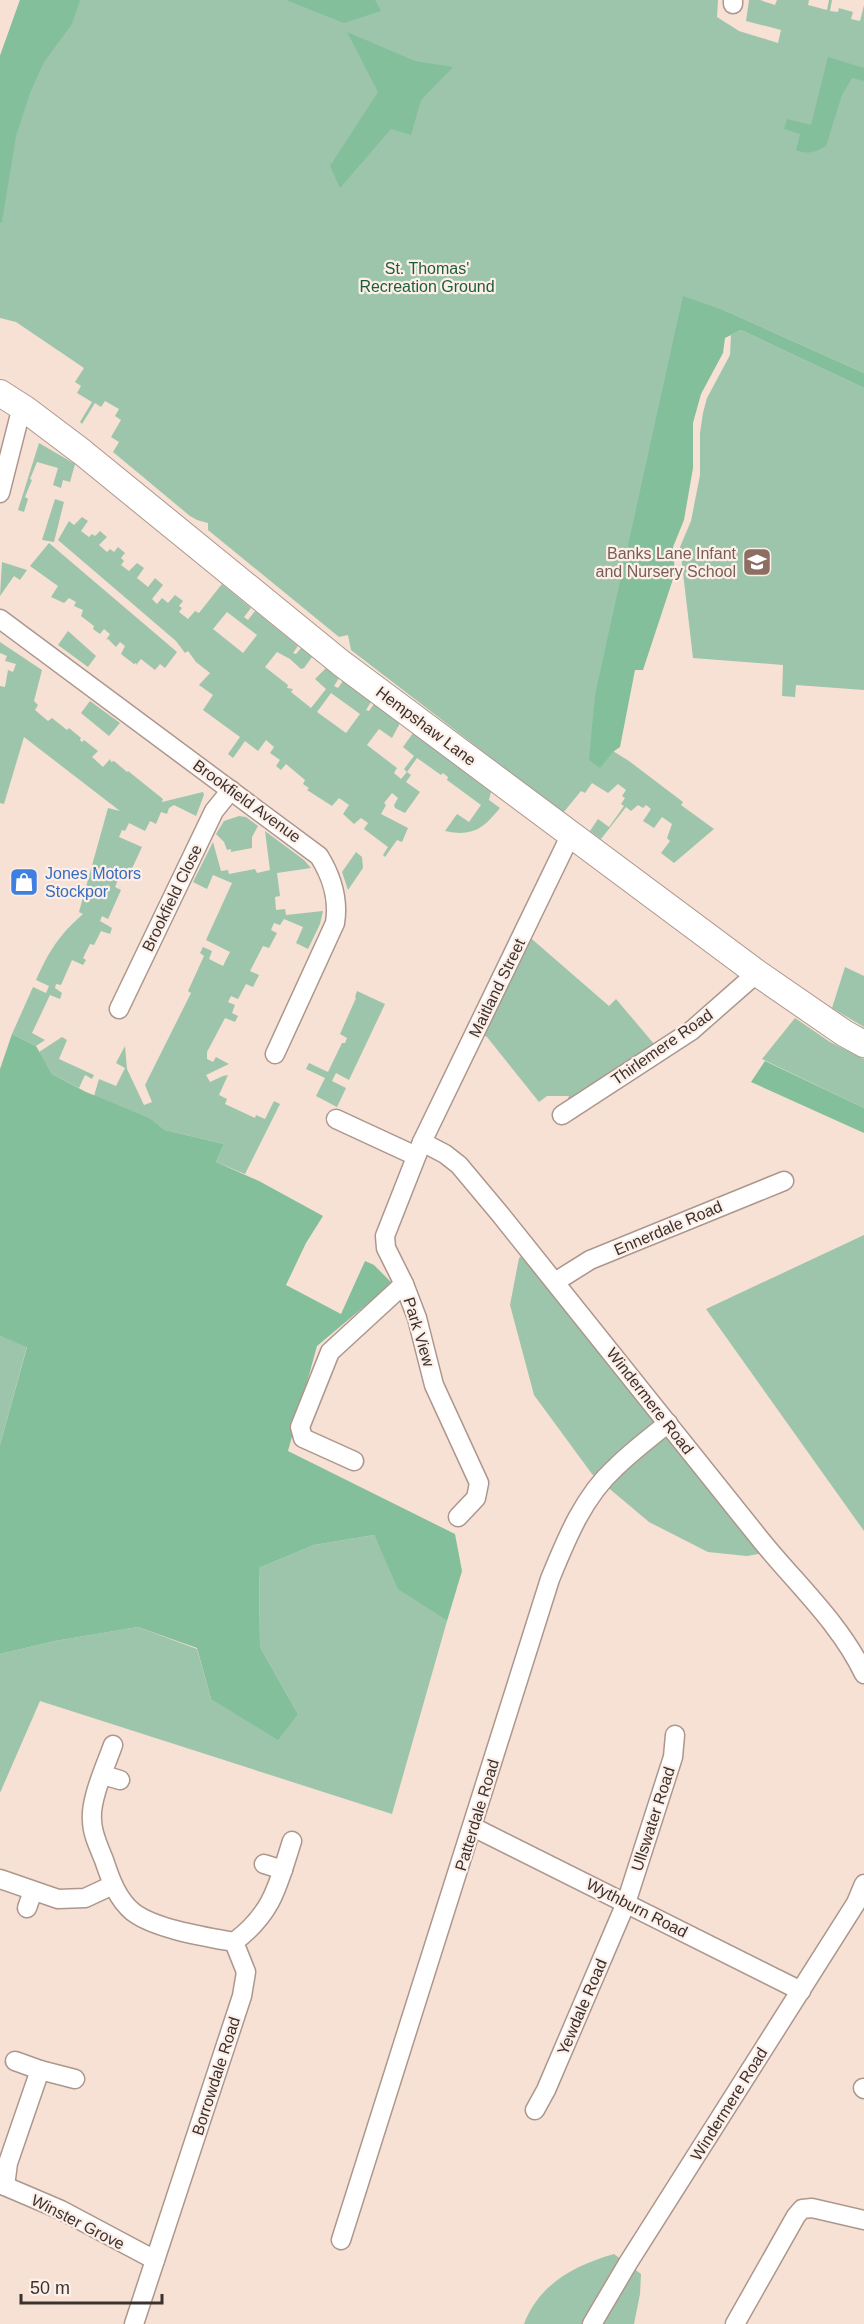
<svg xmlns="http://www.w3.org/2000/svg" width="864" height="2324" font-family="Arial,sans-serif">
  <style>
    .green { fill: #9dc5ac; fill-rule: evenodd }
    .forest { fill: #84bf9b }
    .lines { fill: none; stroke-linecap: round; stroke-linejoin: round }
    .street-casing { stroke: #ad978d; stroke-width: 21 }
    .secondary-casing { stroke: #ad978d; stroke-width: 28 }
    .street { stroke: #fff; stroke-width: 18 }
    .secondary { stroke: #fff; stroke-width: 26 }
    .labels { text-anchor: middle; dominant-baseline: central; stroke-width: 4.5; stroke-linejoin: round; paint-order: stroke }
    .park-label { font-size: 16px; fill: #195e3c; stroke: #fdefe8 }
    .education-label { font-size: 16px; fill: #785e54; stroke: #fdefe8; text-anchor: end }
    .street-label { font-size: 16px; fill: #3b322e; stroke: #fdefe8 }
    .shop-label { font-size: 16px; fill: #366cbe; stroke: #fdefe8; text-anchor: start }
  </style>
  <rect width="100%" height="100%" fill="#f7e0d4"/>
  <g class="green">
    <path d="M20,0H718L717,17L739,31L778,43L781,30L746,21L749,0H760L775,5L777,0H809L808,5L827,10L829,0H832L830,11L838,12L839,8L853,12L851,19L860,21L864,5V373L726,311L700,303L613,751L629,761L683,802L681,805L714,829L674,863L661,853L670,841L667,838L672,824L662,817L654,828L643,821L651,809L646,805L643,808L638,805L631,811L626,807L601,839L590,831L598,819L609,827L624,806L621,804L625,798L622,796L626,790L618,784L608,793L592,783L585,793L581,791L563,813L351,650L348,635L339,637L208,530V523L197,520L190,516L113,452L119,442L111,437L121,420L115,416L119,409L105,401L101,407L95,403L82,424L80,422L92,402L77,393L81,386L75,382L84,368L16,322L0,318V56Z"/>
    <path d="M741,330L864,388V690L796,685L795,697L782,696L783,665L693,658L680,547L691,521L700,475V433L703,413L707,398L730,355L731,335Z"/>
    <path d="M39,443L75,464L70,482L63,480L61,488L53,485L58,468L37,462L30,479L32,480L25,497L28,499L24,512L18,510Z"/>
    <path d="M55,499L64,502L54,542L42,540Z"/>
    <path d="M82,517L88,521L81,531L89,537L92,534L95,536L100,531L107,537L99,545L107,552L110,549L114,552L118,547L125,553L121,558L124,561L121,565L129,571L137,563L144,568L137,578L148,587L155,578L163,585L152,599L157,604L162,598L168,603L175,595L183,601L179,606L182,608L179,612L188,619L195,611L199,613L222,584L251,608L244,617L248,620L255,611L298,646L293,653L296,654L301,648L312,657L304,668L301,669L290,659L277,652L265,667L288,685L287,688L293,689L291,692L311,708L326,689L315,679L326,668L339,678L334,686L338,688L343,681L371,702L366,710L369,711L374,704L400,723L392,738L379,729L367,745L397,768L394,773L401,779L407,772L404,769L414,756L403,747L413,733L491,792L489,800L500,808C483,829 472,837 445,831L457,814L469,822L481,805L447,780L448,777L443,773L441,775L417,758L407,772L411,775L406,782L420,792L405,813L395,808L394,805L398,798L392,793L384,803L386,805L381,814L408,828L402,842L397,840L385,857L383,855L388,847L364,829L368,823L361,818L354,824L343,814L349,805L339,798L332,806L307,790L309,788L303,784L305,780L286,764L281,770L276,766L280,760L270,753L274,747L266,740L258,751L245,741L233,758L228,754L240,737L203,710L213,695L199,685L210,673L196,662L188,651L185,653L176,641L58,540L69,521L74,525ZM227,612L257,635L243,653L213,629ZM331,693L360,714L346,733L317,712Z"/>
    <path d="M49,543L177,652L165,668L160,664L155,670L141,659L136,665V663L134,664L121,654L125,646L120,642L116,647L108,639L106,640L110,634L104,629L100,634L93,629L94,626L81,616L83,610L74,606L76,602L69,598L64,603L51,597L58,586L30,566Z"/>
    <path d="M2,562L27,570L20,580L14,576L0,596Z"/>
    <path d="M68,631L96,656L88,667L58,645Z"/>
    <path d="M0,642L42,670L34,701L38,705L35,710L48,721L52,718L67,730L69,728L81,738L80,740L82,742L84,740L98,751L92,757L103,767L110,759L111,762L114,761L127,772L128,771L163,799L162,802L203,792L204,795L196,816L174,805L169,808L167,814L161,812L156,824L150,821L145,831L129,823L125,831L122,830L119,837L142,847L128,877L110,868L107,874L118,880L115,887L121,890L108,919L102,916L100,921L112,928L110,934L101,931L94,945L90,944L83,958L86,960L83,965L72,960L61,985L56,984L55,988L62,993L60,999L50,995L32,1033L45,1040L36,1046L12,1034L33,987L46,993L49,986L36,980C49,951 59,935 83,914L79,912L108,808L120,811L24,737L4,804L0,803V686L5,687L8,670L13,672L16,664L5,661L7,656L0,653Z"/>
    <path d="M90,701L120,723L109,736L81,713Z"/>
    <path d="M239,816L246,817L258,826L252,837V848L231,852V849L227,850L224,842L216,834L224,821Z"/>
    <path d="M265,831L304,860L311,868L277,873L280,896L275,897L276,910L285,909L286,915L323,911L320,924L308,949L296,943L303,927L284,919L280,925L274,923L271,930L277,933L269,948L263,946L250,971L259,975L253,987L246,984L238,999L231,996L228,1002L235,1005L232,1013L238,1016L235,1022L225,1018L207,1052V1059L213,1062L216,1057L229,1064L206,1075L210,1082L223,1076L228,1075L219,1095L227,1099L225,1104L255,1118L256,1115L265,1119L274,1101L280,1104L245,1174L216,1162L224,1144L165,1130L150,1118L94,1096L99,1079L116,1086L125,1068L116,1063L125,1046L127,1069L144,1105L152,1102L145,1085L191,993L188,991L204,956L200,953L203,947L212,951L209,959L223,966L230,952L206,940L232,883L213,875L207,889L193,882L213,842L221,871L228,870L229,874L255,869L257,873L270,870Z"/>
    <path d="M356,852L362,857L363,868L348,890L342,872Z"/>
    <path d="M524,935L533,940L609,1006L616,999L660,1051L562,1115L569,1096H547L539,1102L487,1037L477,1030Z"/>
    <path d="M845,967L864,976V1027L832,1008Z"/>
    <path d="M357,991L385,1004L349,1080L336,1073L332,1081L346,1088L337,1107L316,1096L325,1078L306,1069L309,1063L328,1072L342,1043H345L347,1038L340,1034L356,998L355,997Z"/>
    <path d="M795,1018L830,1042L864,1059V1108L762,1059Z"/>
    <path d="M62,1037L67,1040L59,1059L94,1075L92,1079L85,1075L79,1088L52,1074L39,1052Z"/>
    <path d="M864,1235V1531L706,1309Z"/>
    <path d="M530,1251L770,1552L747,1556L708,1552L649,1522L592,1474L534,1395L510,1305L519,1258Z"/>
    <path d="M0,1336L27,1346L0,1445Z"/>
    <path d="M374,1535L399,1589L447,1621L392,1814L40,1701L0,1793V1654L55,1641L138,1627L197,1649L211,1699L298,1714L260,1647L259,1568L314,1545Z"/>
    <path d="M614,2254L641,2274L640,2294L634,2324H524C539,2284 575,2265 614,2254Z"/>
  </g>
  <g class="forest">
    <path d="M20,0H80L72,24L44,62L30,93L16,136L2,222L0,223V56Z"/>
    <path d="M286,0H375L381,11L344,23Z"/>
    <path d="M347,32L415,61L453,67L421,100L411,135L391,129L340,188L330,166L378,92Z"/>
    <path d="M828,57L864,68V81L852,78L842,95L826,146C815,152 809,155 796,150L800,134L784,129L787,119L811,125Z"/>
    <path d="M683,296L726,311L864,373V388L741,330L725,338L723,353L701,394L693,423V468L684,520L673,547L675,573L643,670H635L620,747L613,752L600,768L589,760L595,695Z"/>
    <path d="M12,1034L36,1046L52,1074L86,1092L150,1118L165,1130L224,1144L216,1162L259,1181L323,1216L306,1243L286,1285L341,1314L365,1261L374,1265L392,1283L317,1346L288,1451L455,1534L462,1571L447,1621L398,1589L374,1535L314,1545L259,1568L260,1647L298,1714L278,1740L211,1699L197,1648L138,1627L55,1641L0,1654V1445L27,1347L0,1336V1069Z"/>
    <path d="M765,1061L864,1108V1133L751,1082Z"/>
  </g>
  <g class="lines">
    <g class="street-casing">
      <g id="street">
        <path d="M733,4V0"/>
        <path d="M0,493L19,418L25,409"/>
        <path d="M0,619L319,856C332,877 339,898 335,923L275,1054"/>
        <path d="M119,1009L214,811L231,790"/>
        <path d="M562,1115L691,1031L757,973"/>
        <path d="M336,1119L416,1156"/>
        <path d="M422,1142L445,1154L459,1165L500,1214C586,1320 671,1427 756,1534C792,1580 839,1621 864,1674"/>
        <path d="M555,1282L590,1260L784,1181"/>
        <path d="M354,1461L303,1438L300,1427L330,1352L404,1284"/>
        <path d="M458,1517L476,1498L479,1483L434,1385L417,1318L404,1284L386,1248L385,1236L422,1142L571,834"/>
        <path d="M113,1745C106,1765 90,1799 92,1820C92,1834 99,1847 104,1860C110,1878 117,1899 133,1912C155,1929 206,1937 234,1942"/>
        <path d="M103,1775L120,1780"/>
        <path d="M473,1827L801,1991"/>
        <path d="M264,1864L283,1870"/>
        <path d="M0,1879L58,1899L85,1898L113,1885"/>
        <path d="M27,1908L33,1891"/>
        <path d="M15,2061L40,2070"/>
        <path d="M863,2088L864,2089"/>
        <path d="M535,2110L546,2090L626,1903L673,1757L675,1735"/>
        <path d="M0,2184L61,2210L155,2260"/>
        <path d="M5,2186L8,2163L40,2070L75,2079"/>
        <path d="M341,2240L550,1579C566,1540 583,1497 615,1468C631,1452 650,1438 668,1423"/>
        <path d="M134,2324L242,1996L246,1972L234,1942C273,1913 278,1885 292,1841"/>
        <path d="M592,2324L628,2263L856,1903L864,1884"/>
        <path d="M735,2324L796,2216L802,2209L812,2208L864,2220"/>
      </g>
    </g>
    <g class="secondary-casing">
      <path id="secondary" d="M0,393L25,409L82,452L341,663L757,973L844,1033L864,1044"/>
    </g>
    <use href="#street" class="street"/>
    <use href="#secondary" class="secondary"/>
  </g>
  <defs>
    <g id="school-square" transform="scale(1.5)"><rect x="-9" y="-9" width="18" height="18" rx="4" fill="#8d6e63" stroke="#fdefe8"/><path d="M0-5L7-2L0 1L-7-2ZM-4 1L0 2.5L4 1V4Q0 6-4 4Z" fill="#fff"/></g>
    <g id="shop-square" transform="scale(1.5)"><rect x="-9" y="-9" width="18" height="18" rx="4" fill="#3f7fe0" stroke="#fdefe8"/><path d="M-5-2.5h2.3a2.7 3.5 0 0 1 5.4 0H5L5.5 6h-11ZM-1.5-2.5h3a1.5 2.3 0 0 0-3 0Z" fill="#fff"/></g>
  </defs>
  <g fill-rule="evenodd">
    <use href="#school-square" x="757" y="562"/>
    <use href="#shop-square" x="24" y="882"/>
  </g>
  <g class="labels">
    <g class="park-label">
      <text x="427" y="268">St. Thomas'<tspan x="427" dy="18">Recreation Ground</tspan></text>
    </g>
    <g class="education-label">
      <text x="736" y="553">Banks Lane Infant<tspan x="736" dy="18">and Nursery School</tspan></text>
    </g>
    <g class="street-label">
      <text transform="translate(426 726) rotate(37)">Hempshaw Lane</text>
      <text transform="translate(247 801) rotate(36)">Brookfield Avenue</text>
      <text transform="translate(172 898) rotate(-64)">Brookfield Close</text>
      <text transform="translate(497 988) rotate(-64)">Maitland Street</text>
      <text transform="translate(662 1047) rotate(-35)">Thirlemere Road</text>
      <text transform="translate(668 1228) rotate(-23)">Ennerdale Road</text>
      <text transform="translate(419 1332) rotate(73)">Park View</text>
      <text transform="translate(650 1401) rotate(52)">Windermere Road</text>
      <text transform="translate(477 1815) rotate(-73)">Patterdale Road</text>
      <text transform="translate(653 1819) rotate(-72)">Ullswater Road</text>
      <text transform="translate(637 1908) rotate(27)">Wythburn Road</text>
      <text transform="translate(582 2007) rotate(-67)">Yewdale Road</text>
      <text transform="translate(216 2076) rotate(-72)">Borrowdale Road</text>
      <text transform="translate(729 2104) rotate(-58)">Windermere Road</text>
      <text transform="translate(78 2222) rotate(27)">Winster Grove</text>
    </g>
    <g class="shop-label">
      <text x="45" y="873">Jones Motors<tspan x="45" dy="18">Stockpor</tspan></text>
    </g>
  </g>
  <path d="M21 2294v9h141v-9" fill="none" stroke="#3b322e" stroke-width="3"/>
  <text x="30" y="2294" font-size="18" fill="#3b322e" stroke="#fdefe8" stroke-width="4.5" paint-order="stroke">50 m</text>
</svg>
